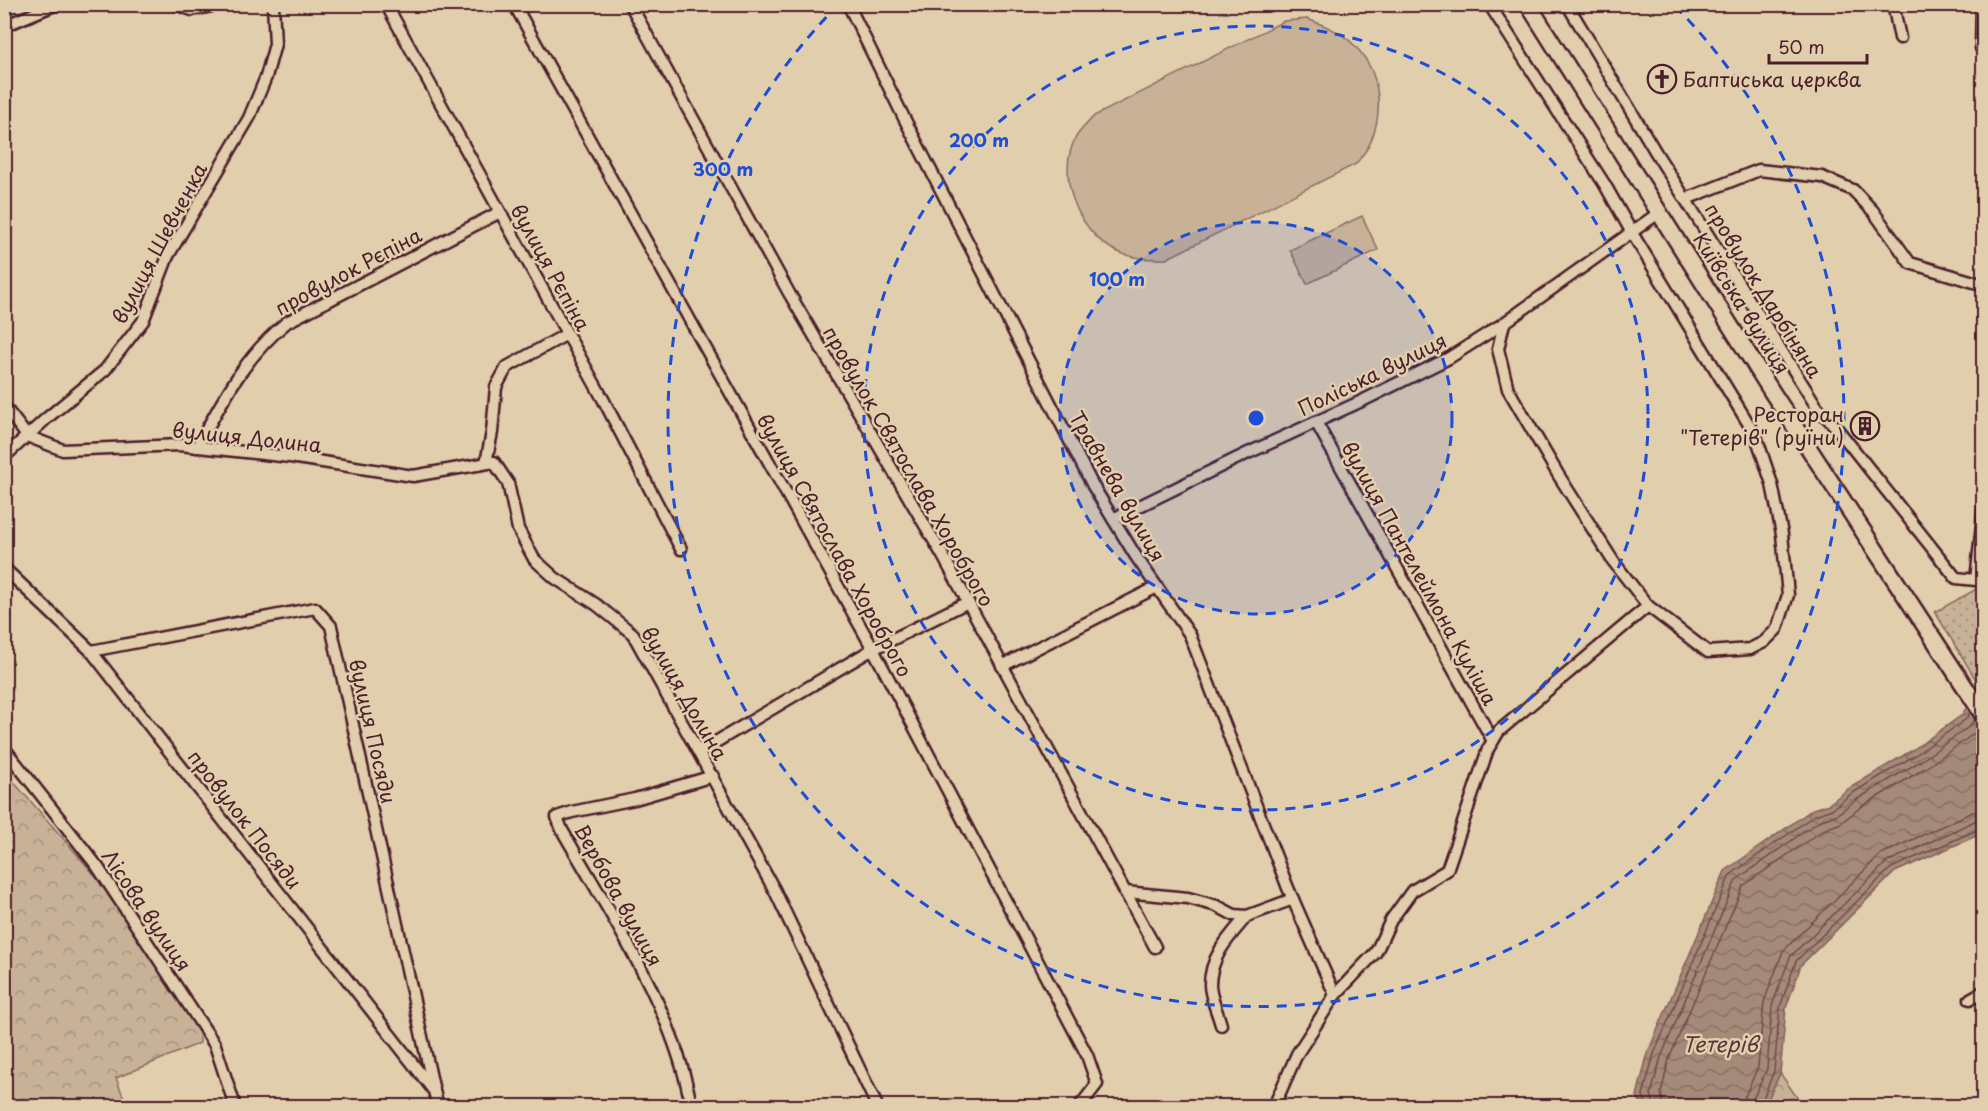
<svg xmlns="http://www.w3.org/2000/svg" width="1988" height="1111" font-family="'Playpen Sans',sans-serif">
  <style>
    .forest { fill: url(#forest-crowns); stroke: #896861; stroke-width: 1.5 }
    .park { fill: url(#park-dots); stroke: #896861; stroke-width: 1.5 }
    .pitch { fill: #c8b297; stroke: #896861; stroke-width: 1.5 }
    .water { fill: url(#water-waves); stroke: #815f5a; stroke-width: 1.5 }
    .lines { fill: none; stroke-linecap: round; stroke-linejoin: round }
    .shore { stroke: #6f4a4a; stroke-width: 1.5 }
    .street-casing { stroke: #4a1f2b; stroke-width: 15 }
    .secondary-casing { stroke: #4a1f2b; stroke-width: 20 }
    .street { stroke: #e1ceac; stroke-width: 10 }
    .secondary { stroke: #e1ceac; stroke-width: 15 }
    .ring { fill: none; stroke: #1d4ed8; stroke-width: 3; stroke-dasharray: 10 8 }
    .labels { text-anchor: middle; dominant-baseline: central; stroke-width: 5; stroke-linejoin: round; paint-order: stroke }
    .poi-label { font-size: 20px; fill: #4a1f2b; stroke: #e1ceac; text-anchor: start }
    .street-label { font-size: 20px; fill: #4a1f2b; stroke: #e1ceac }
    .water-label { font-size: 21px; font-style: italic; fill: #5c343b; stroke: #e1ceac }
    .centre { fill: #1d4ed8; stroke: #e1ceac; stroke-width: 3 }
    .ring-label { font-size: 18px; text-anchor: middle; font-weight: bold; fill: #1d4ed8; stroke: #e1ceac; stroke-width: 5; stroke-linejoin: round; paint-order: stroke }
  </style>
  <defs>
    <pattern id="forest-crowns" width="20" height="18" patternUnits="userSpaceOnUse" patternTransform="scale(1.5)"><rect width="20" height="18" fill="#c8b297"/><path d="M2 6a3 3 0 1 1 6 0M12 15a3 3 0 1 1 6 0" fill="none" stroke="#a4907b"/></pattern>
    <pattern id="park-dots" width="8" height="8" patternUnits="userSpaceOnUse" patternTransform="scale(1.5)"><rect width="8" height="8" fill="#c8b297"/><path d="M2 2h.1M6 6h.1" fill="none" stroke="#a4907b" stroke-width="1.8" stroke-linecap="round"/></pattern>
    <pattern id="water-waves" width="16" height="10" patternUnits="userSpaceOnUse" patternTransform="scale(1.5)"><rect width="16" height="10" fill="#a68a79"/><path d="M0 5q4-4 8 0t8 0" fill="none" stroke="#897063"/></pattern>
  </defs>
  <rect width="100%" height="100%" fill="#e1ceac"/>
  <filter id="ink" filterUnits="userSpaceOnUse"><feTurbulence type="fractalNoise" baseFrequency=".0167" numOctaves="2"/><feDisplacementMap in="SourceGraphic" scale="12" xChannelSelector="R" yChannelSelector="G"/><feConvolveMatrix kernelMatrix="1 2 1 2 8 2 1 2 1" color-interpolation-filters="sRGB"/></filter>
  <g filter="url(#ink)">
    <g class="forest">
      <path d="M4,771C64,840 134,914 180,994C189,1009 200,1025 200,1043L116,1078L127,1106H5Z"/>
      <path d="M1780,1073L1803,1106H1765Z"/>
    </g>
    <path class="park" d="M1983,574V683L1979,685L1935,612L1982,586Z"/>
    <g class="pitch">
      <path d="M1307,19C1323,25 1340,31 1352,43C1379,68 1385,107 1371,141C1368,149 1361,157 1356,164L1166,259C1148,259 1133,259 1116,251C1078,232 1055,176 1076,137C1081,129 1089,122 1094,116L1284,21Z"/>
      <path d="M1362,216L1378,250L1307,284L1290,250Z"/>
    </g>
    <path class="water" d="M1983,683V831L1978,835L1895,872L1801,965L1786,1008L1780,1073L1765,1106H1642L1637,1096L1648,1052L1725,871L1813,809L1829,804L1848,789L1914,749L1962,715L1979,685Z"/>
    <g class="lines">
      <g class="shore">
        <path d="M1647,1106L1643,1095L1654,1054L1730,875L1815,815L1832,809L1851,794L1917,754L1965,720L1971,712"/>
        <path d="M1654,1106L1651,1094L1661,1057L1736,880L1819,821L1836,815L1856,800L1922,760L1970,726L1975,719"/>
        <path d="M1663,1106L1661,1093L1669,1059L1743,886L1823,830L1841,823L1861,807L1927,767L1975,733L1982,725"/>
        <path d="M1743,1106L1745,1096L1758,1067L1764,1002L1783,951L1881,854L1973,812L1984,810"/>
        <path d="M1752,1106L1753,1099L1767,1069L1772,1006L1790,957L1887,862L1977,820L1984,819"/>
        <path d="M1760,1106L1774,1071L1780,1007L1796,961L1891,868L1984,827"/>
      </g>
      <g class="street-casing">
        <g id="street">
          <path d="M175,4L192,10L223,4"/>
          <path d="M386,4L603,399L681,549"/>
          <path d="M514,4L873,649L1087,1055L1097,1084L1080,1106"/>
          <path d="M630,4L789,293L943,556L1155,947"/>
          <path d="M848,4L904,118L1093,486L1135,555L1190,635L1288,888L1335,995"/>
          <path d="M1489,4L1605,185L1632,233L1756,436L1772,484L1782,534L1788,595L1777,629L1764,642L1750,649L1708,652L1648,606L1613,561L1559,476L1508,389L1498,349L1504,323"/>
          <path d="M1567,4L1658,156L1817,407L1835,426L1956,578L1976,580L1984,505"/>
          <path d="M1893,4L1900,38"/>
          <path d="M4,26L57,4"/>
          <path d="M1981,48L1982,4"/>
          <path d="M1686,199L1759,170L1822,177L1853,190L1873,211L1910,263L1984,285"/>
          <path d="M4,406L27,436L63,450L180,445L290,457L413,476L494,462L508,483L518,529L534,559L555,578L597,605L633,634L775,891L877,1106"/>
          <path d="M1316,422L1493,741"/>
          <path d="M197,447C223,400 244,357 287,322L500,212"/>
          <path d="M4,457L47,418L105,370L143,321L168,256L249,118L266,77L275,44L273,4"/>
          <path d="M486,463L492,432L496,387L507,367L567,334"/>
          <path d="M1113,519L1246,454L1364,400L1449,358L1504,323L1660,212"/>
          <path d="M4,568L91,651L434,1091L438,1106"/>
          <path d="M91,651L315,608L331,626L434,1091"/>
          <path d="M1002,666L1157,587"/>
          <path d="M4,748L97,866L215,1045L235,1106"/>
          <path d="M699,752L873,649L968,602"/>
          <path d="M1125,892L1188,898L1217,906L1234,915L1247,916C1230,936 1210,956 1210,985C1210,997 1218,1013 1221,1025"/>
          <path d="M1247,916L1293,899"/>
          <path d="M1970,999L1984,991"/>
          <path d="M691,1106C675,1010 610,914 562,830L557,817L572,812L635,799L713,776"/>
          <path d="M1274,1106L1297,1054L1335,995L1376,952L1391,920L1412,891L1447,870L1488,749L1499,731L1648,606"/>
        </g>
      </g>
      <g class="secondary-casing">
        <path id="secondary" d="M1528,4L1772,392L1984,716"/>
      </g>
      <use href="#street" class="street"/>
      <use href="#secondary" class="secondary"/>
    </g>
  </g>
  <circle cx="1256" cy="418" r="196" fill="#1d4ed8" fill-opacity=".12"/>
  <g class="ring">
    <circle cx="1256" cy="418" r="196"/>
    <circle cx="1256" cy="418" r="392"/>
    <path d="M1675 6A588 588 0 1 1 837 6"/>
  </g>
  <defs>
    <g id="church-ring" transform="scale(1.5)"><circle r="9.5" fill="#e1ceac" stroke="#4a1f2b" stroke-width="1.5"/><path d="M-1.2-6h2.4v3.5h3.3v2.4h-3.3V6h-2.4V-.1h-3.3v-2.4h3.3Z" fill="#4a1f2b"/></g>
    <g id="building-ring" transform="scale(1.5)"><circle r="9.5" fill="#e1ceac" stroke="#4a1f2b" stroke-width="1.5"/><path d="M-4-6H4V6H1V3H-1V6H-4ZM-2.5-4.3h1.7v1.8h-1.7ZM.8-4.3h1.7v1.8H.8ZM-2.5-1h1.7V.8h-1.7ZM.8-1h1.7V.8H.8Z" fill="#4a1f2b"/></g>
  </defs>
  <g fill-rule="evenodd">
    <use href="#church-ring" x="1662" y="79"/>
    <use href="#building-ring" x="1865" y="426"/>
  </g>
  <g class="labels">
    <g class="poi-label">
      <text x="1683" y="79">Баптиська церква</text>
      <text x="1844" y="414" text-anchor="end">Ресторан<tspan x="1844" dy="23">"Тетерів" (руїни)</tspan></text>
    </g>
    <g class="street-label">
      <text transform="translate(159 243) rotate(-62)">вулиця Шевченка</text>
      <text transform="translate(551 267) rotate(61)">вулиця Рєпіна</text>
      <text transform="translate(348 271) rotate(-28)">провулок Рєпіна</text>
      <text transform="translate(1764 290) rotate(58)">провулок Дарбіняна</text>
      <text transform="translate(1742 303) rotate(58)">Київська вулиця</text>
      <text transform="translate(1372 374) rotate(-26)">Поліська вулиця</text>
      <text transform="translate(247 437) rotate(6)">вулиця Долина</text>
      <text transform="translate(909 466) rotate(60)">провулок Святослава Хороброго</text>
      <text transform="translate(1118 486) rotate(60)">Травнева вулиця</text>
      <text transform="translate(835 545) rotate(61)">вулиця Святослава Хороброго</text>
      <text transform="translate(1420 573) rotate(61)">вулиця Пантелеймона Куліша</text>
      <text transform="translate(685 693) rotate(60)">вулиця Долина</text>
      <text transform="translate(373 731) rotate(77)">вулиця Посяди</text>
      <text transform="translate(245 819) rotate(52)">провулок Посяди</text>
      <text transform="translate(619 895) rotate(61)">Вербова вулиця</text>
      <text transform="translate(147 910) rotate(56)">Лісова вулиця</text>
    </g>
    <g class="water-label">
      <text x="1720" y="1043">Тетерів</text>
    </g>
  </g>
  <circle cx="1256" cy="418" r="9" class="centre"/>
  <g class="ring-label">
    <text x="979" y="147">200 m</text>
    <text x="723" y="176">300 m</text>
    <text x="1117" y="286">100 m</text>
  </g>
  <rect width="1988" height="1111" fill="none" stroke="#e1ceac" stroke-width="24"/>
  <rect x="12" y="12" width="1964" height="1087" fill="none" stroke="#4a1f2b" stroke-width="2" filter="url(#ink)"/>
  <path d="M1769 54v9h98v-9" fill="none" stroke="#4a1f2b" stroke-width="3"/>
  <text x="1778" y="54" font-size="18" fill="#4a1f2b" stroke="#e1ceac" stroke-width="4.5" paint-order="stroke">50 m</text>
</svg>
